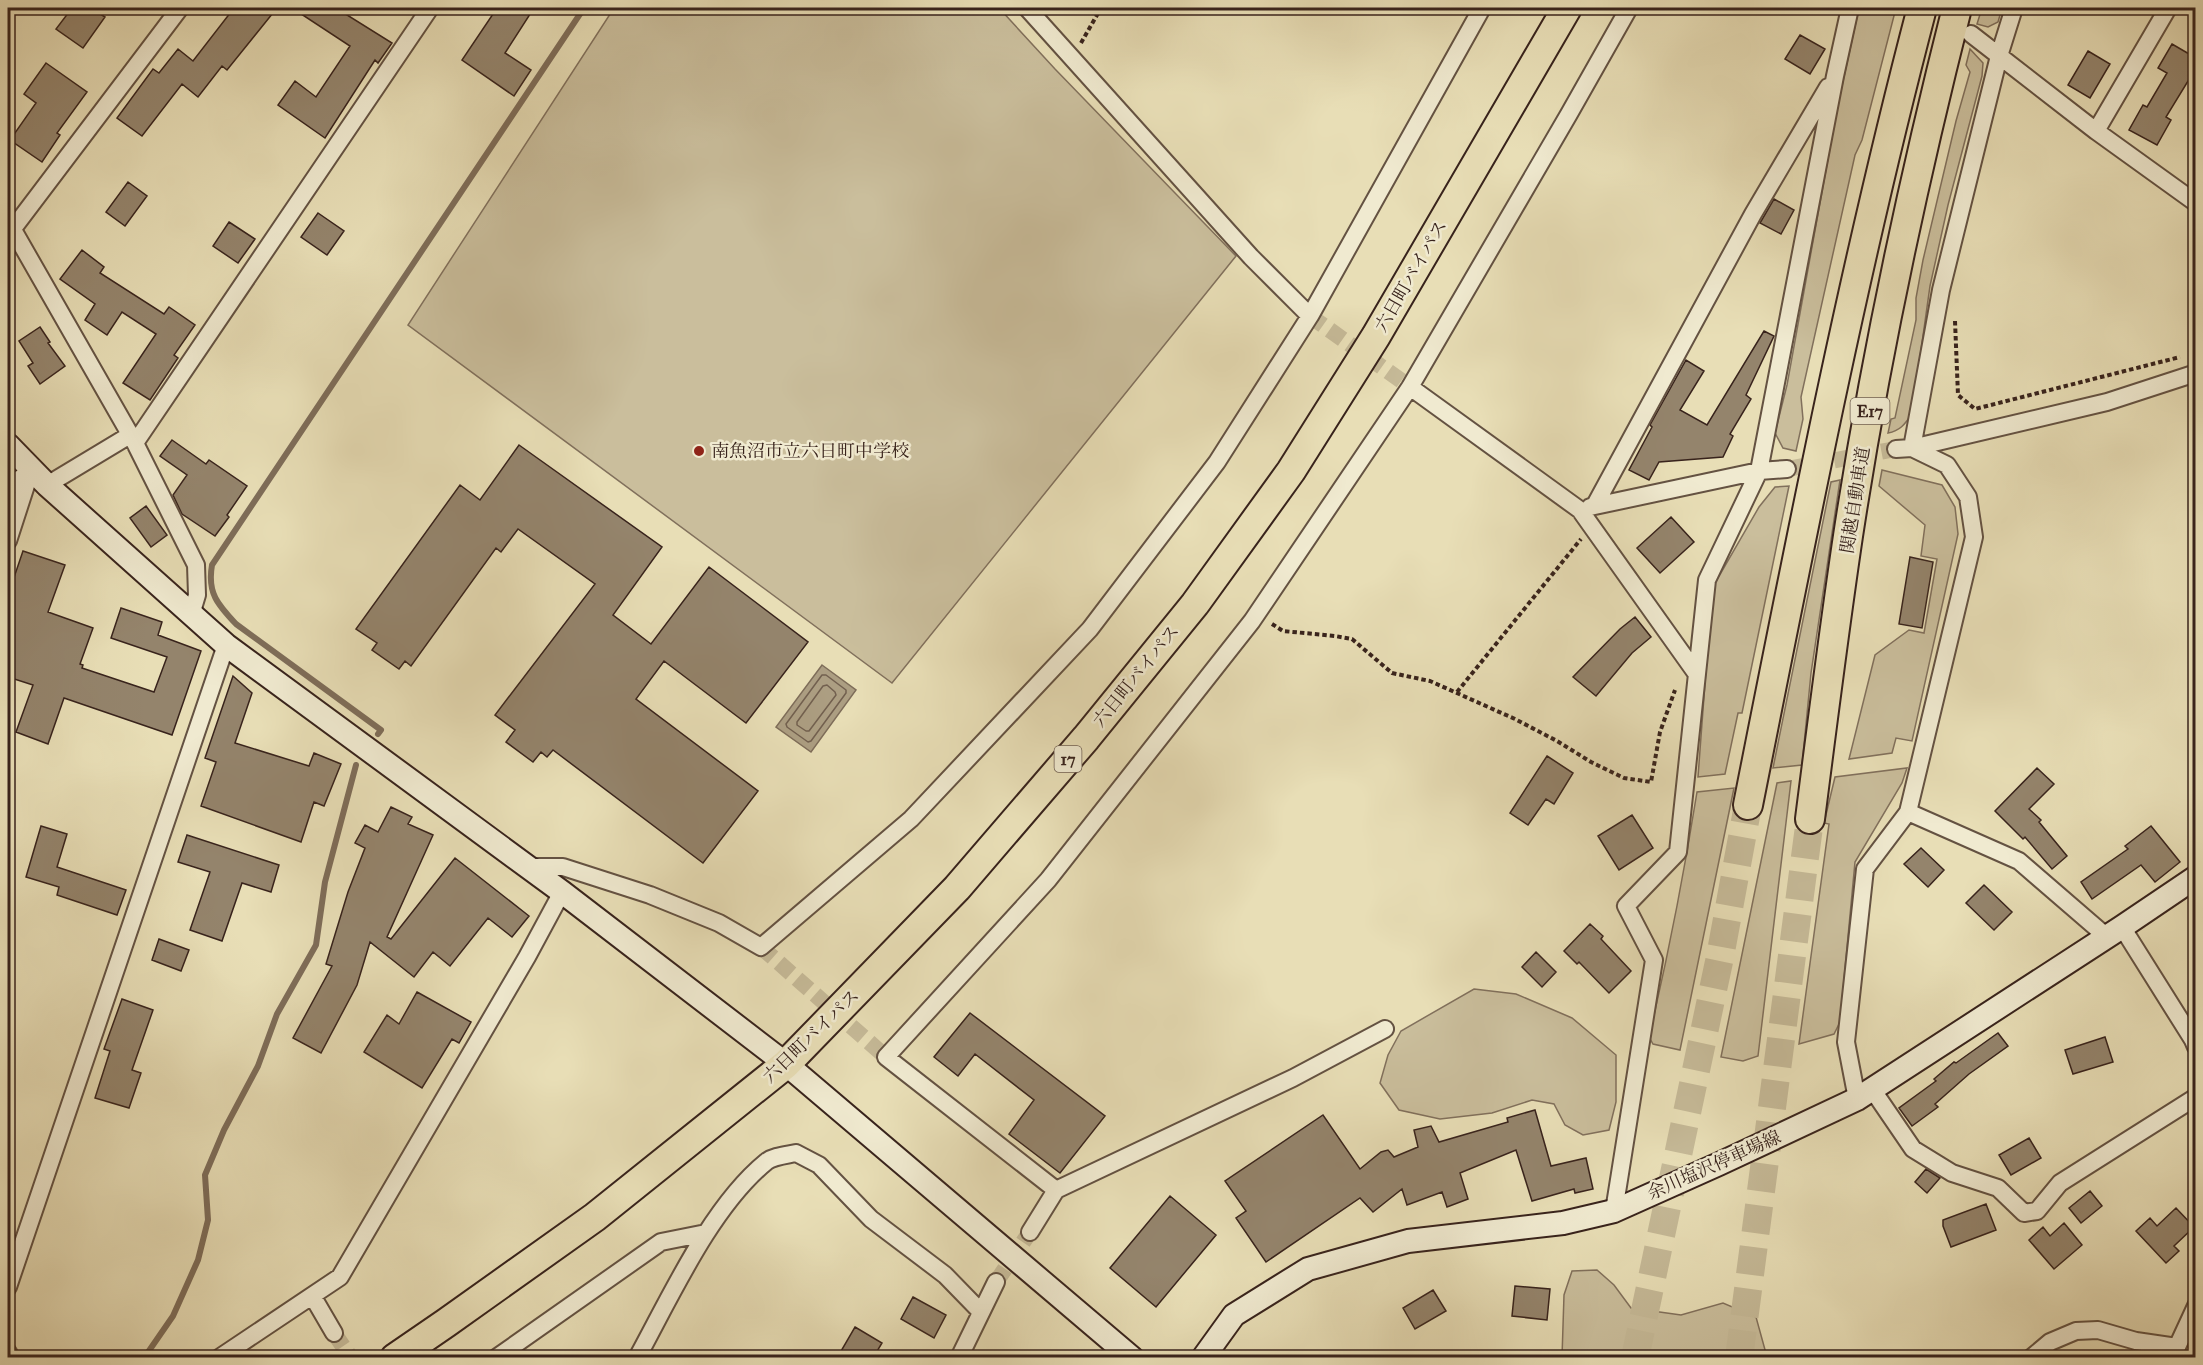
<svg xmlns="http://www.w3.org/2000/svg" width="2203" height="1365" viewBox="0 0 2203 1365" font-family="'IM FELL Great Primer','Noto Serif JP',serif">
  <style>
    .green { fill: #cabe9c; stroke: #81705c; stroke-width: 1.5 }
    .water { fill: #ac9e82; stroke: #7e6d59; stroke-width: 1.5 }
    .lines { fill: none; stroke-linecap: round; stroke-linejoin: round }
    .shore { stroke: #72604f; stroke-width: 1.5 }
    .stream { stroke: #7e6d59; stroke-width: 6 }
    .building { fill: #94846c; stroke: #38231c; stroke-width: 1.5 }
    .street-tunnel { stroke: #c5b997; stroke-width: 16; stroke-dasharray: 16 8; stroke-linecap: butt }
    .highway-tunnel { stroke: #c5b997; stroke-width: 28; stroke-dasharray: 28 14; stroke-linecap: butt }
    .street-casing { stroke: #645242; stroke-width: 20 }
    .secondary-casing { stroke: #38231c; stroke-width: 26 }
    .highway-casing { stroke: #38231c; stroke-width: 32 }
    .path { stroke: #38231c; stroke-width: 4; stroke-dasharray: 4.5 3; stroke-linecap: butt }
    .street { stroke: #f0ead0; stroke-width: 16 }
    .secondary { stroke: #f0ead0; stroke-width: 22 }
    .highway { stroke: #e8deb6; stroke-width: 28 }
    .poi-dot { fill: #8f2418; stroke: #f0ead0; stroke-width: 2 }
    .labels { text-anchor: middle; stroke-width: 5; stroke-linejoin: round; paint-order: stroke }
    .shield { fill: #f0ead0; stroke: #6f5f52; stroke-width: 1.5 }
    .shield-label { font-size: 16px; font-weight: bold; fill: #38231c }
    .street-label { font-size: 18px; fill: #38231c; stroke: #f0ead0 }
    .poi-label { font-size: 18px; fill: #38231c; stroke: #f0ead0; text-anchor: start }
  </style>
  <rect width="100%" height="100%" fill="#e8deb6"/>
  <filter id="stains"><feTurbulence type="fractalNoise" baseFrequency=".00333" numOctaves="4"/><feColorMatrix values="0 0 0 0 .2 0 0 0 0 .09 0 0 0 0 .02 0 0 0 .5 -.17"/></filter>
  <radialGradient id="worn" r=".72"><stop offset=".6" stop-color="#630" stop-opacity="0"/><stop offset="1" stop-color="#630" stop-opacity=".3"/></radialGradient>
  <path class="green" d="M614,8H999L1055,69L1236,256L892,683L408,325Z
    M1859,8H1896L1862,140L1855,155L1801,397L1803,419L1796,451L1783,448L1775,433L1787,385L1837,109Z
    M1982,8H2002L1998,22L1988,27L1977,24Z
    M1970,49L1983,63L1982,76L1948,205L1930,286L1912,414C1905,424 1900,431 1888,433L1891,419L1895,418L1916,320V298L1923,260L1956,121L1970,72L1966,65Z
    M1882,470L1942,485L1955,507L1958,534L1912,741L1896,738L1892,753L1849,759L1875,655L1909,630L1924,633L1937,559L1921,556L1925,525L1879,486Z
    M1840,480L1811,673L1802,765L1773,768L1831,482Z
    M1789,486L1742,713H1738L1725,774L1698,777L1708,643L1715,583L1759,507L1775,487Z
    M1907,768L1902,783L1855,862L1840,1022L1834,1034L1799,1044L1829,824L1824,823L1835,777Z
    M1791,781L1758,1056L1743,1061L1721,1057L1777,783Z
    M1734,788L1680,1050L1653,1044L1649,1037C1668,956 1684,874 1697,792Z
    M1474,989L1516,994L1572,1018L1616,1055V1102L1609,1130L1583,1135L1565,1125L1554,1104L1532,1100L1492,1113L1440,1119L1399,1110L1380,1083L1388,1055L1401,1031Z
    M1597,1270L1614,1285L1631,1308L1681,1315L1723,1303L1756,1317L1767,1357H1562L1564,1295L1572,1271Z"/>
  <path class="water" d="M822,665L856,690L811,752L776,727Z"/>
  <g class="lines">
    <path class="shore" d="M822,675H826L846,690V693L811,741L808,742L787,727L786,724Z
      M827,685L835,692L836,695L809,731H806L797,725V722L823,686Z"/>
    <path class="stream" d="M378,734L381,730L236,624C218,605 207,593 212,565L584,8
      M144,1358L173,1316L198,1260L208,1220L205,1175L224,1130L258,1066L277,1014L316,945L325,882L356,765"/>
  </g>
  <path class="building" d="M72,8H91L105,17L83,48L56,29Z
    M234,8H277L227,70L222,66L198,97L182,84L142,136L117,118L153,69L159,73L178,49L193,61Z
    M292,8H336L392,43L378,63L375,60L325,138L278,105L295,81L316,97L350,46Z
    M497,8H534L505,53L531,70L514,96L462,60Z
    M1800,35L1825,49L1810,74L1785,59Z
    M2172,44L2196,58V68L2166,117L2171,120L2157,145L2129,130L2143,105L2147,107L2167,73L2158,68Z
    M2088,51L2110,64L2090,98L2068,85Z
    M46,63L87,92L57,133L60,135L42,162L10,140L36,103L24,94Z
    M128,182L147,196L125,226L106,212Z
    M1774,199L1794,210L1781,234L1760,223Z
    M318,213L344,231L327,255L301,237Z
    M229,222L255,239L238,263L213,246Z
    M82,250L104,267L100,273L164,314L169,307L195,325L174,355L178,358L150,400L123,383L156,334L122,312L107,335L85,320L95,304L60,279Z
    M40,327L50,342L48,343L65,366L40,384L28,366L33,363L19,341Z
    M1764,331L1774,336L1746,395L1751,399L1730,434L1733,436L1723,457L1659,462L1649,480L1629,470L1652,427L1650,425L1686,360L1704,371L1680,410L1707,425Z
    M172,440L206,464L209,460L247,486L227,515L229,517L215,536L182,514L173,495L187,475L160,456Z
    M519,445L662,547L613,615L651,644L709,567L808,642L746,723L664,661L636,699L758,791L703,863L553,750L547,757L541,752L533,762L506,742L515,730L495,715L595,584L518,529L501,552L496,548L411,666L405,661L399,669L372,650L377,643L356,629L460,485L480,500Z
    M146,506L167,535L151,547L130,518Z
    M1671,517L1694,542L1660,573L1637,548Z
    M23,551L65,565L48,612L93,628L80,664L83,665L82,668L154,692L167,657L111,638L121,608L162,622L158,635L201,651L172,735L64,698L48,744L16,732L33,685L8,677V595Z
    M1910,557L1933,562L1922,628L1899,624Z
    M1635,617L1651,637L1632,653L1596,696L1573,677L1620,629Z
    M233,676L252,693L235,743L309,766L314,753L341,764L324,806L314,802L301,842L201,806L216,762L205,758Z
    M1547,756L1573,773L1554,804L1546,799L1528,825L1510,813Z
    M2037,768L2054,784L2029,809L2041,820L2039,822L2067,856L2052,869L2025,837L2023,839L1995,811Z
    M391,807L412,817L408,824L433,835L387,937L391,939L455,858L529,916L512,937L488,918L450,966L433,952L414,977L370,942L357,985L321,1053L293,1038L332,966L326,964L348,892L365,848L355,843L365,825L378,832Z
    M1632,815L1653,848L1619,870L1598,836Z
    M41,826L67,834L57,867L126,890L117,915L57,895L59,887L26,877Z
    M2151,826L2180,862L2155,882L2141,865L2092,899L2081,882L2128,849L2125,846Z
    M187,835L279,865L271,892L242,883L222,941L190,930L210,872L178,862Z
    M1921,848L1944,870L1928,887L1904,864Z
    M1984,885L2012,912L1994,930L1966,903Z
    M1590,924L1603,936L1601,939L1631,971L1609,993L1579,962L1577,964L1564,951Z
    M159,939L189,950L181,971L152,960Z
    M1536,952L1556,972L1542,987L1522,967Z
    M417,992L471,1022L459,1043L452,1039L422,1088L364,1052L387,1015L399,1024Z
    M122,999L153,1010L132,1070L141,1073L129,1108L95,1098L110,1051L104,1049Z
    M970,1013L1105,1116L1060,1173L1009,1134L1034,1100L975,1054L958,1076L934,1057Z
    M1998,1033L2008,1046L1969,1074L1935,1104L1938,1107L1912,1126L1899,1108L1936,1081L1934,1079L1954,1062L1956,1063Z
    M2105,1037L2113,1062L2073,1074L2065,1050Z
    M1535,1110L1551,1166L1586,1158L1593,1189L1575,1193L1574,1189L1532,1201L1516,1150L1460,1173L1468,1199L1447,1207L1442,1192L1407,1205L1402,1189L1373,1212L1360,1198L1266,1262L1236,1218L1246,1211L1225,1181L1323,1115L1360,1169L1381,1152L1388,1150L1394,1157L1418,1147L1414,1130L1431,1126L1439,1142L1508,1122L1507,1118Z
    M2029,1138L2041,1158L2011,1175L1999,1155Z
    M1926,1169L1940,1178L1927,1193L1915,1182Z
    M2090,1191L2102,1206L2081,1223L2069,1208Z
    M1170,1196L1216,1235L1156,1307L1110,1268Z
    M1986,1204L1996,1230L1951,1247L1943,1226V1220Z
    M2176,1208L2194,1227L2174,1246L2179,1251L2166,1263L2136,1231L2150,1218L2157,1226Z
    M2064,1223L2082,1245L2054,1269L2029,1240L2043,1227L2050,1236Z
    M1515,1286L1550,1289L1547,1320L1512,1316Z
    M1433,1290L1446,1311L1415,1329L1403,1308Z
    M913,1297L946,1315L934,1338L901,1319Z
    M855,1327L882,1343L873,1358H837Z"/>
  <g class="lines">
    <path class="street-tunnel" d="M1310,316L1410,387
      M1787,469L1896,449
      M761,947L886,1057
      M996,1282L1030,1232
      M334,1333L351,1358"/>
    <path class="highway-tunnel" d="M1635,1358L1720,957L1748,805
      M1739,1358L1810,819"/>
    <g class="street-casing">
      <path id="street" d="M1027,8L1251,257L1310,316
        M1971,34L2096,131L2196,203
        M2096,131L2168,8
        M8,221L135,443L196,565L197,595L191,615
        M12,230L180,8
        M1410,387L1580,510L1696,673
        M135,443L430,8
        M1912,448L1941,290L1999,56L2014,8
        M1896,449L1912,448L2107,402L2196,373
        M47,485L130,435
        M8,488L31,470
        M1595,505L1753,214L1828,87
        M1590,507L1759,471L1787,469
        M8,541L31,470
        M1908,812L2019,861L2107,937
        M527,867H563L650,895L719,923L761,947L911,819L1090,629L1217,462L1310,316L1482,8
        M2122,927L2193,1040L2196,1047
        M1872,1089L1913,1149L1952,1173L1998,1188L2024,1213L2037,1211L2060,1183L2196,1097
        M1857,1099L1846,1042L1865,869L1908,812L1974,537L1968,497L1947,465L1912,448
        M1056,1190L886,1057L1048,880L1252,621L1410,387L1569,114L1629,8
        M1614,1211L1654,960L1626,906L1678,852L1707,580L1759,471L1835,76L1850,8
        M1030,1232L1056,1190L1293,1078L1385,1029
        M8,1287L226,645
        M313,1297L334,1333
        M8,1352L10,1358
        M219,1358L340,1277L527,957L562,892
        M496,1358L661,1242L706,1233
        M637,1358C671,1296 711,1207 766,1162C773,1156 787,1155 796,1153L819,1165L871,1219L945,1275L981,1312
        M959,1358L996,1282
        M2031,1358L2050,1342L2076,1331L2098,1330L2136,1341L2177,1347
        M2167,1358L2177,1347L2196,1306"/>
    </g>
    <g class="secondary-casing">
      <path id="secondary" d="M8,445L47,485L226,645L562,892L786,1064L1132,1358
        M1203,1358L1234,1315L1308,1269L1408,1241L1563,1223L1614,1211L1719,1164L1857,1099L2122,927L2196,877"/>
    </g>
    <g class="highway-casing">
      <path id="highway" d="M1748,805C1801,538 1853,271 1922,8
        M1810,819C1822,725 1834,630 1848,536C1875,359 1913,182 1957,8
        M395,1358L446,1323L595,1217L786,1064L957,888L1086,738L1195,604L1291,471L1376,336L1567,8"/>
    </g>
    <path class="path" d="M1081,43L1101,8
      M1955,321L1958,395L1975,409L2180,357
      M1272,624L1283,631L1335,636L1352,639L1392,673L1430,681L1515,719L1557,741L1591,762L1624,778L1651,782L1660,732L1675,690
      M1457,692L1581,539"/>
    <use href="#street" class="street"/>
    <use href="#secondary" class="secondary"/>
    <use href="#highway" class="highway"/>
  </g>
  <circle class="poi-dot" cx="699" cy="451" r="6"/>
  <g class="labels">
    <g class="shield">
      <rect x="1850.5" y="398" width="39" height="26" rx="4.5"/>
      <rect x="1054.5" y="746" width="27" height="26" rx="4.5"/>
    </g>
    <g class="shield-label">
      <text x="1870" y="417">E17</text>
      <text x="1068" y="765">17</text>
    </g>
    <g class="street-label">
      <text transform="translate(1411 276) rotate(-60)" y="6">六日町バイパス</text>
      <text transform="translate(1855 500) rotate(-81)" y="6">関越自動車道</text>
      <text transform="translate(1136 676) rotate(-51)" y="6">六日町バイパス</text>
      <text transform="translate(811 1036) rotate(-44)" y="6">六日町バイパス</text>
      <text transform="translate(1714 1165) rotate(-24)" y="6">余川塩沢停車場線</text>
    </g>
    <g class="poi-label">
      <text x="711" y="457">南魚沼市立六日町中学校</text>
    </g>
  </g>
  <rect width="2203" height="1365" fill="none" stroke="#e8deb6" stroke-width="30"/>
  <rect x="9" y="9" width="2185" height="1347" fill="none" stroke="#38231c" stroke-width="3"/>
  <rect x="15" y="15" width="2173" height="1335" fill="none" stroke="#38231c" stroke-width="1.5"/>
  <rect width="100%" height="100%" filter="url(#stains)"/>
  <rect width="100%" height="100%" fill="url(#worn)"/>
</svg>
